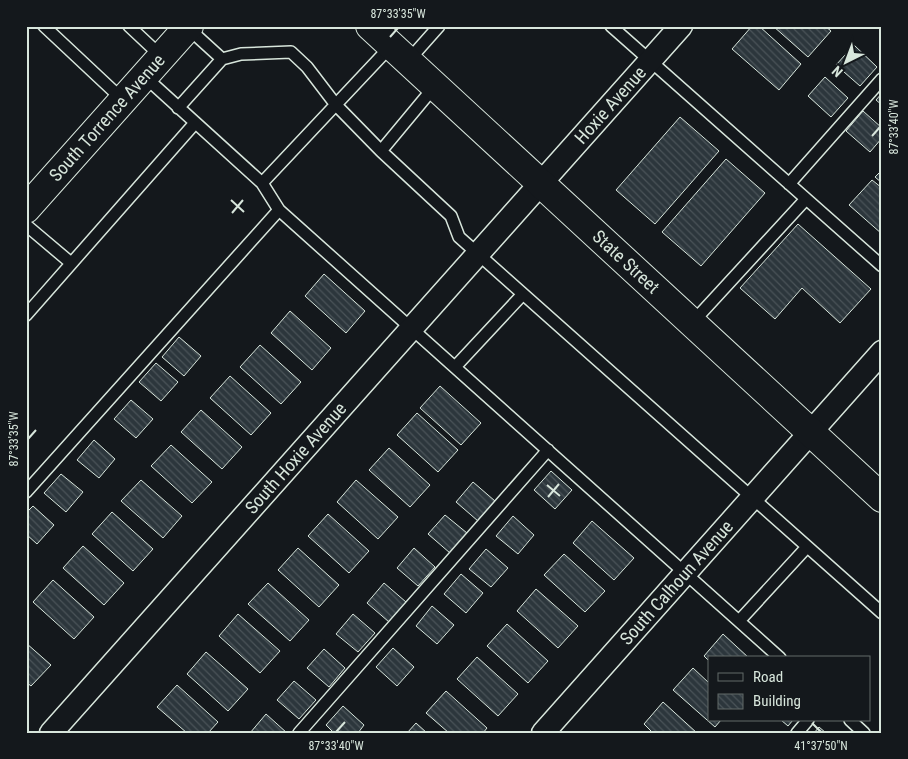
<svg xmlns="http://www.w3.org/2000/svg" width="908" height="759" viewBox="0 0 908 759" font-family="'Roboto Condensed',sans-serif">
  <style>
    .building { fill: url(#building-back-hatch); stroke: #d8e6dc }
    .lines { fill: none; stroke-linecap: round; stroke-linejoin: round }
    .service-casing { stroke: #d8e6dc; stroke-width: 14 }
    .minor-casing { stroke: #d8e6dc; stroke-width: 25 }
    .tertiary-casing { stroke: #d8e6dc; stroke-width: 30 }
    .secondary-casing { stroke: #d8e6dc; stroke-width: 30 }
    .service { stroke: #14181c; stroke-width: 11 }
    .minor { stroke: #14181c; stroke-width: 22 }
    .tertiary { stroke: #14181c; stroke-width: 28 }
    .secondary { stroke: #14181c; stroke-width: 28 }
    .ticks { fill: none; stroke: #d8e6dc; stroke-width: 2 }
    .labels { text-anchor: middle; stroke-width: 4; stroke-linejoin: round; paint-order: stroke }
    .street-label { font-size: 18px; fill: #d8e6dc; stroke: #14181c }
    .neatline { fill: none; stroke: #d8e6dc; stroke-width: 2 }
    .ticks-label { font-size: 12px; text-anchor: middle; fill: #d8e6dc }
  </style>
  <defs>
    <pattern id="building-back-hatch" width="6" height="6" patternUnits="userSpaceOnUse" patternTransform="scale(1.25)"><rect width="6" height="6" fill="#2c363c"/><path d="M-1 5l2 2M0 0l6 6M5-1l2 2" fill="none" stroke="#4a5358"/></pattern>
  </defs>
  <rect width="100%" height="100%" fill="#14181c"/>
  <path class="building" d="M752,26H759L801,64L779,90L732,49Z
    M773,26H825L831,31L808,57Z
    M854,45L877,67L860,86L836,65Z
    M825,77L848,98L831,117L808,96Z
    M882,93V105L876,100Z
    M863,111L882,128V138L870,152L846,131Z
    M680,117L719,151L655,224L616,190Z
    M726,159L765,193L701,266L662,232Z
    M882,170V183L875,177Z
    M872,180L882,188V234L849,205Z
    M798,224L871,289L840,323L802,288L775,319L740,288Z
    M324,274L365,311L346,333L305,296Z
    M290,311L331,348L312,370L271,333Z
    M179,337L201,356L184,376L162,357Z
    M260,345L301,382L281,404L240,367Z
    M156,363L178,382L161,401L139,382Z
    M230,376L271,413L251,435L210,398Z
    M440,386L481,423L461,445L420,408Z
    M131,400L153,419L136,438L114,419Z
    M201,410L242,447L222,469L181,432Z
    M417,413L458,450L438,472L397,435Z
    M94,440L115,459L99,478L77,460Z
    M171,445L212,482L192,503L151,466Z
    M389,448L430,485L410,507L369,470Z
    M551,471L572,490L555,509L534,490Z
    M61,474L83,492L66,512L44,493Z
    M141,480L182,516L163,538L121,501Z
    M356,480L398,517L378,539L337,502Z
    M473,482L495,501L478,521L456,502Z
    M33,506L54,525L37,544L26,534V513Z
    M112,512L153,549L133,571L92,534Z
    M328,514L369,551L349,573L308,536Z
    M445,515L467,533L450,553L428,534Z
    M513,516L534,535L518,554L496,536Z
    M592,521L634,558L614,580L573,543Z
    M83,546L124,583L104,605L63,568Z
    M298,548L339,585L319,607L278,570Z
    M414,548L435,567L418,586L397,568Z
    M486,549L508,568L491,587L469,569Z
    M564,554L605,591L585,612L544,575Z
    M461,574L483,593L466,613L444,594Z
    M53,580L94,617L74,639L33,602Z
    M268,583L309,620L290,641L248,604Z
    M384,583L406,602L389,622L367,603Z
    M536,589L578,626L558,648L517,611Z
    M432,606L454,625L437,644L416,626Z
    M238,614L280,651L260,673L219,636Z
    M353,614L375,633L358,652L336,634Z
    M507,624L548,661L528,683L487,646Z
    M723,634L749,658H709V661L704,656Z
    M26,643L51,665L31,686L26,682Z
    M393,648L414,667L397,686L376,667Z
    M324,649L345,668L329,687L307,668Z
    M206,652L248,689L228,711L187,674Z
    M477,657L518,694L498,716L457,679Z
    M693,668L709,683V720H721L715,727L673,690Z
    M294,681L316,700L299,719L277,700Z
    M177,685L218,722L208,733H187L157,707Z
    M446,691L487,728L483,733H449L426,713Z
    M663,702L697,733H653L644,724Z
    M343,706L364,725L358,733H334L326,725Z
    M266,714L287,733H250Z
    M781,720H793L788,726Z
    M416,723L427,733H407Z
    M819,727L826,733H814Z"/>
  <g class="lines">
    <g class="service-casing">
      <path id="service" d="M44,26L123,100
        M129,26L162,57
        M611,26L882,266
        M188,28L222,59L241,54L291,52L307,67L336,105L381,151
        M408,61L439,26
        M144,76L262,183L391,46
        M435,86L381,151L451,216L459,237L882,613
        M178,108L222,59
        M262,183L279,210L780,658
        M789,184L882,79
        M26,225L71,263
        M26,315L195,123
        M692,323L806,199
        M455,367L523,294
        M26,492L279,210
        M739,621L807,547
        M850,720L864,733
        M299,733L548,450
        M797,733L808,720"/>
    </g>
    <g class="minor-casing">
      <g id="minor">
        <path id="s1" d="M51,733L681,26"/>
        <path id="s2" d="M543,733L882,352"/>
      </g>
    </g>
    <g class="tertiary-casing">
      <g id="tertiary">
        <path id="s3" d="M370,26L882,498"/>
      </g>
    </g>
    <g class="secondary-casing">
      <g id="secondary">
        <path id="s4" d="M26,209L189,26"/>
      </g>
    </g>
    <use href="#service" class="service"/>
    <use href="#minor" class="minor"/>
    <use href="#tertiary" class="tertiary"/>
    <use href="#secondary" class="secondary"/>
  </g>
  <path class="ticks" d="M390,37L398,28M872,136L880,127M231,200L244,212M232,213L243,200M28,439L36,430M547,485L560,496M548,497L559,484M812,723L821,732M336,732L345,722"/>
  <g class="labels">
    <g class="street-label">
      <text dy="6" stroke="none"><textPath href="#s1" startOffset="841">Hoxie Avenue</textPath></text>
      <text dy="6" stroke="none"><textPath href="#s4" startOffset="122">South Torrence Avenue</textPath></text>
      <text dy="6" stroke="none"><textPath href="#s3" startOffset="348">State Street</textPath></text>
      <text dy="6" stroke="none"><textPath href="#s1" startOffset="368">South Hoxie Avenue</textPath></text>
      <text dy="6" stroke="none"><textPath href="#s2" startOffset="201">South Calhoun Avenue</textPath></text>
    </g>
  </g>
  <rect width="908" height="759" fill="none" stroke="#14181c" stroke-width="55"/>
  <rect x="708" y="656" width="162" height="65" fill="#14181c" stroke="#626a69"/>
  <rect x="718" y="673" width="25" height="8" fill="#14181c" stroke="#626a69"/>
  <text x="753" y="682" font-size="15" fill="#d8e6dc">Road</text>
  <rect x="718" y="694" width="25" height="15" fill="url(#building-back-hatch)" stroke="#626a69"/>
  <text x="753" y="706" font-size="15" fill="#d8e6dc">Building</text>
  <g transform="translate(846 62) rotate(222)" stroke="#14181c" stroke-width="4" paint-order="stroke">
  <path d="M0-4L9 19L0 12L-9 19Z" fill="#d8e6dc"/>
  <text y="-8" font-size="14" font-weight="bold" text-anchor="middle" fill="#d8e6dc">N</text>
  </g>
  <rect x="28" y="28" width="852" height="704" class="neatline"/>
  <g class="ticks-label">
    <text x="398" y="18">87°33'35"W</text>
    <text transform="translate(894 127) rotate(-90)" y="4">87°33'40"W</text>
    <text transform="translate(14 439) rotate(-90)" y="4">87°33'35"W</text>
    <text x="336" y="750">87°33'40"W</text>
    <text x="821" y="750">41°37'50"N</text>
  </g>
</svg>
